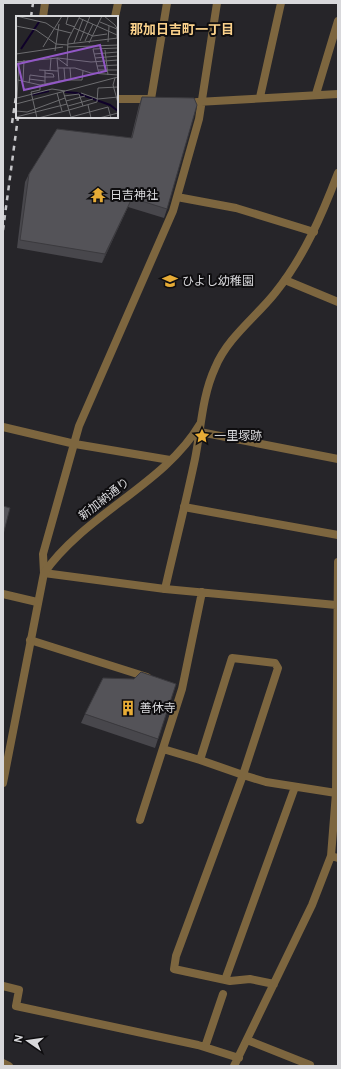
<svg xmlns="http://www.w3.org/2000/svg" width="341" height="1069" viewBox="0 0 341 1069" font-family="Overpass,'Noto Sans JP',sans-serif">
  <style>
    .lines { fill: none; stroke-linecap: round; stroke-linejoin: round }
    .minor { stroke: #7d663f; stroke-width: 8 }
    .tertiary { stroke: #7d663f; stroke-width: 8 }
    .rail { stroke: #c5c5c8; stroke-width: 2.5; stroke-dasharray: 5 5; stroke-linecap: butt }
    .wall { fill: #48474c }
    .shaded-wall { fill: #3b3a3e }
    .building { fill: #545358; stroke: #3b3a3e }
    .labels { text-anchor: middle; stroke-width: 4; stroke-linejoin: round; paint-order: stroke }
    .poi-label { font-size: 12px; fill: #d8d8db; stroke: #0f0e10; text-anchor: start }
    .street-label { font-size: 12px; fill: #d8d8db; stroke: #0f0e10 }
    .neighbourhood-label { font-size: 13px; font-weight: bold; fill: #fcd38c; stroke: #0f0e10 }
    .inset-river { fill: none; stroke: #0f0129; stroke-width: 2 }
    .inset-road { fill: none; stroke: #6d6d70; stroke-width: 1 }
    .view { fill: #9257c6; fill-opacity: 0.15; stroke: #9257c6; stroke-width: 2 }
    .inset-edge { fill: none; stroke: #d8d8db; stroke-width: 2 }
  </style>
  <rect width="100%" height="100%" fill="#262529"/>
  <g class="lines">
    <path class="minor" d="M217,3L199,119L173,211L79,426L43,554L44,573L165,589L336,605
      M43,17L45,3
      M115,17L118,3
      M316,94L338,21
      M260,97L281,3
      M117,99H152
      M151,99L167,3
      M197,102L338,94
      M177,197L236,208L314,232
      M285,280L338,302
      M3,427L75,444L170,460
      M200,432L338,459
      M184,507L338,535
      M338,562L336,793L331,856L338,858
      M3,594L37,602
      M30,640L147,677
      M163,749L200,760L232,658L275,663L278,668L243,775L200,760
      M140,820L182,689L202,592
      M225,980L295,787
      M274,984L250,979L230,981L174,969L176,956L243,775L266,782L336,793
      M3,986L19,990L16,1006L198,1045L239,1058
      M247,1040L310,1065
      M205,1047L223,994
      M3,1063L9,1066
      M234,1066L312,905L331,856"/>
    <path class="tertiary" d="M165,589C175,545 186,502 195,459C201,429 202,396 215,368C227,338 256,317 275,293C304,257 322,215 338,173
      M3,783L44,573C85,514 165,484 200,424"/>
    <path class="rail" d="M31,17L33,3
      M12,123L17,90
      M3,230L18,117"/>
  </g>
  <path class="wall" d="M142,97L167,209L164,218L128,207L102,263L17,248L25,182L29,174L131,138L139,105Z
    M85,714L158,739L155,748L81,723Z"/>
  <path class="shaded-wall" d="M132,198L128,207L102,263L105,254Z"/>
  <path class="building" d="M142,97L194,98L197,105L167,209L132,198L105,254L20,240L29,174L57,129L132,138Z
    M3,506L10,508L3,535Z
    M141,672L176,684L158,739L85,714L103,678L134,679Z"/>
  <defs>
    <g id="temple-bare" transform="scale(1.2)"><path d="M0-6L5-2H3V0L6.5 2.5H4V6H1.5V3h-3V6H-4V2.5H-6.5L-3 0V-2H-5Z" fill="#e7ac36" stroke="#0f0e10" stroke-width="2.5" paint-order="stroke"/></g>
    <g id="school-bare" transform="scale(1.2)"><path d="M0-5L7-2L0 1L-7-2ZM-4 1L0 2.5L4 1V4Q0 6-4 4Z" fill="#e7ac36" stroke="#0f0e10" stroke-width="2.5" paint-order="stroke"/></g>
    <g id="sight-bare" transform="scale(1.2)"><path d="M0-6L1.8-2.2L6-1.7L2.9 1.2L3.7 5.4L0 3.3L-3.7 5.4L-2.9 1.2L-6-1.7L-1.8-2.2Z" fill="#e7ac36" stroke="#0f0e10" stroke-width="2.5" paint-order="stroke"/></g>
    <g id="building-bare" transform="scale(1.2)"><path d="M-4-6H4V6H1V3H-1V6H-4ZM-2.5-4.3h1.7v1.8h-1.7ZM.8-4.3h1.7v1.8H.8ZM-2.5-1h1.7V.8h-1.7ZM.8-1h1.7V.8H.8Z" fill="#e7ac36" stroke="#0f0e10" stroke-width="2.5" paint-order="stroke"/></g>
  </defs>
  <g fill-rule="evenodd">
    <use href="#temple-bare" x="98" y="195"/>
    <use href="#school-bare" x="170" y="281"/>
    <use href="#sight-bare" x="202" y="436"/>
    <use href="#building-bare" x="128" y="708"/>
  </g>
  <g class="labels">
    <g class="poi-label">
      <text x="110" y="199">日吉神社</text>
      <text x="182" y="285">ひよし幼稚園</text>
      <text x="214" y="440">一里塚跡</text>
      <text x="140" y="712">善休寺</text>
    </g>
    <g class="street-label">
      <text transform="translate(104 499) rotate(-38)" y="4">新加納通り</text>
    </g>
    <g class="neighbourhood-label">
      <text x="182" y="34">那加日吉町一丁目</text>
    </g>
  </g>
  <g transform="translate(16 16)">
    <rect width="102" height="102" fill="#262529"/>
    <path class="inset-river" d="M5,33L23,6M49,76L61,77L94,89L102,95M15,79L33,75"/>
    <path class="inset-road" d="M0,0L30,7L39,13L55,17M49,0L52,1L50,8L59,11M88,0L99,9L102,14M63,2L101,19M84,6L101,13V22M0,10L20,14L40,28L52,29M58,12L77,20M77,20L91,18M64,25L74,0M69,25L77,8M92,26L93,10M58,27L67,3M73,27L86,0M52,28L102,22M27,31L46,0M52,31L102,29M89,34L92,59M39,35L43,8M0,38L47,31M78,38L102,36M41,42L43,65M41,42L52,50M79,42L102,40M0,46L42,42L75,46L102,44M51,50L52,24L64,0M81,50L102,49M42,52H59L75,57L102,59M48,52L49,64M54,52L55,64M23,54L42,55M82,54H102M34,55L35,42M29,57V61H38L37,58L29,57V54M83,58L77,33L102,32M99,62L97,69L102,87M13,63L29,65M2,64L24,69M7,66L8,44M13,67L14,59L29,61V68M47,75L55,101M41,77L46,95M65,77L82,83M48,80L63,78L67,90M1,82L36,73L49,75M1,82L3,45M82,83L102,81M50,85L69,80M0,88L102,61M72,89L75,102M52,90L77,83M53,94L81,86L82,72L102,71M0,95L11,96L49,82M0,101L51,88M55,101L92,91L95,102M21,102L15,76L24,74V69L49,64H66L67,55M22,102L53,94M83,102L102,97"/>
    <path class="view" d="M84,29L90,55L8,74L2,48Z"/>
    <rect width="102" height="102" class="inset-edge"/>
  </g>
  <rect width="341" height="1069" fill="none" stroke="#d8d8db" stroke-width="8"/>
  <g transform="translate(28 1041) rotate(283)" stroke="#0f0e10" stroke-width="3" paint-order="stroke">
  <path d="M0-3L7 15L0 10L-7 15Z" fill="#d8d8db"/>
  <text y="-6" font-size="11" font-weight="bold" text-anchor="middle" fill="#d8d8db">N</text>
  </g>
</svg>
